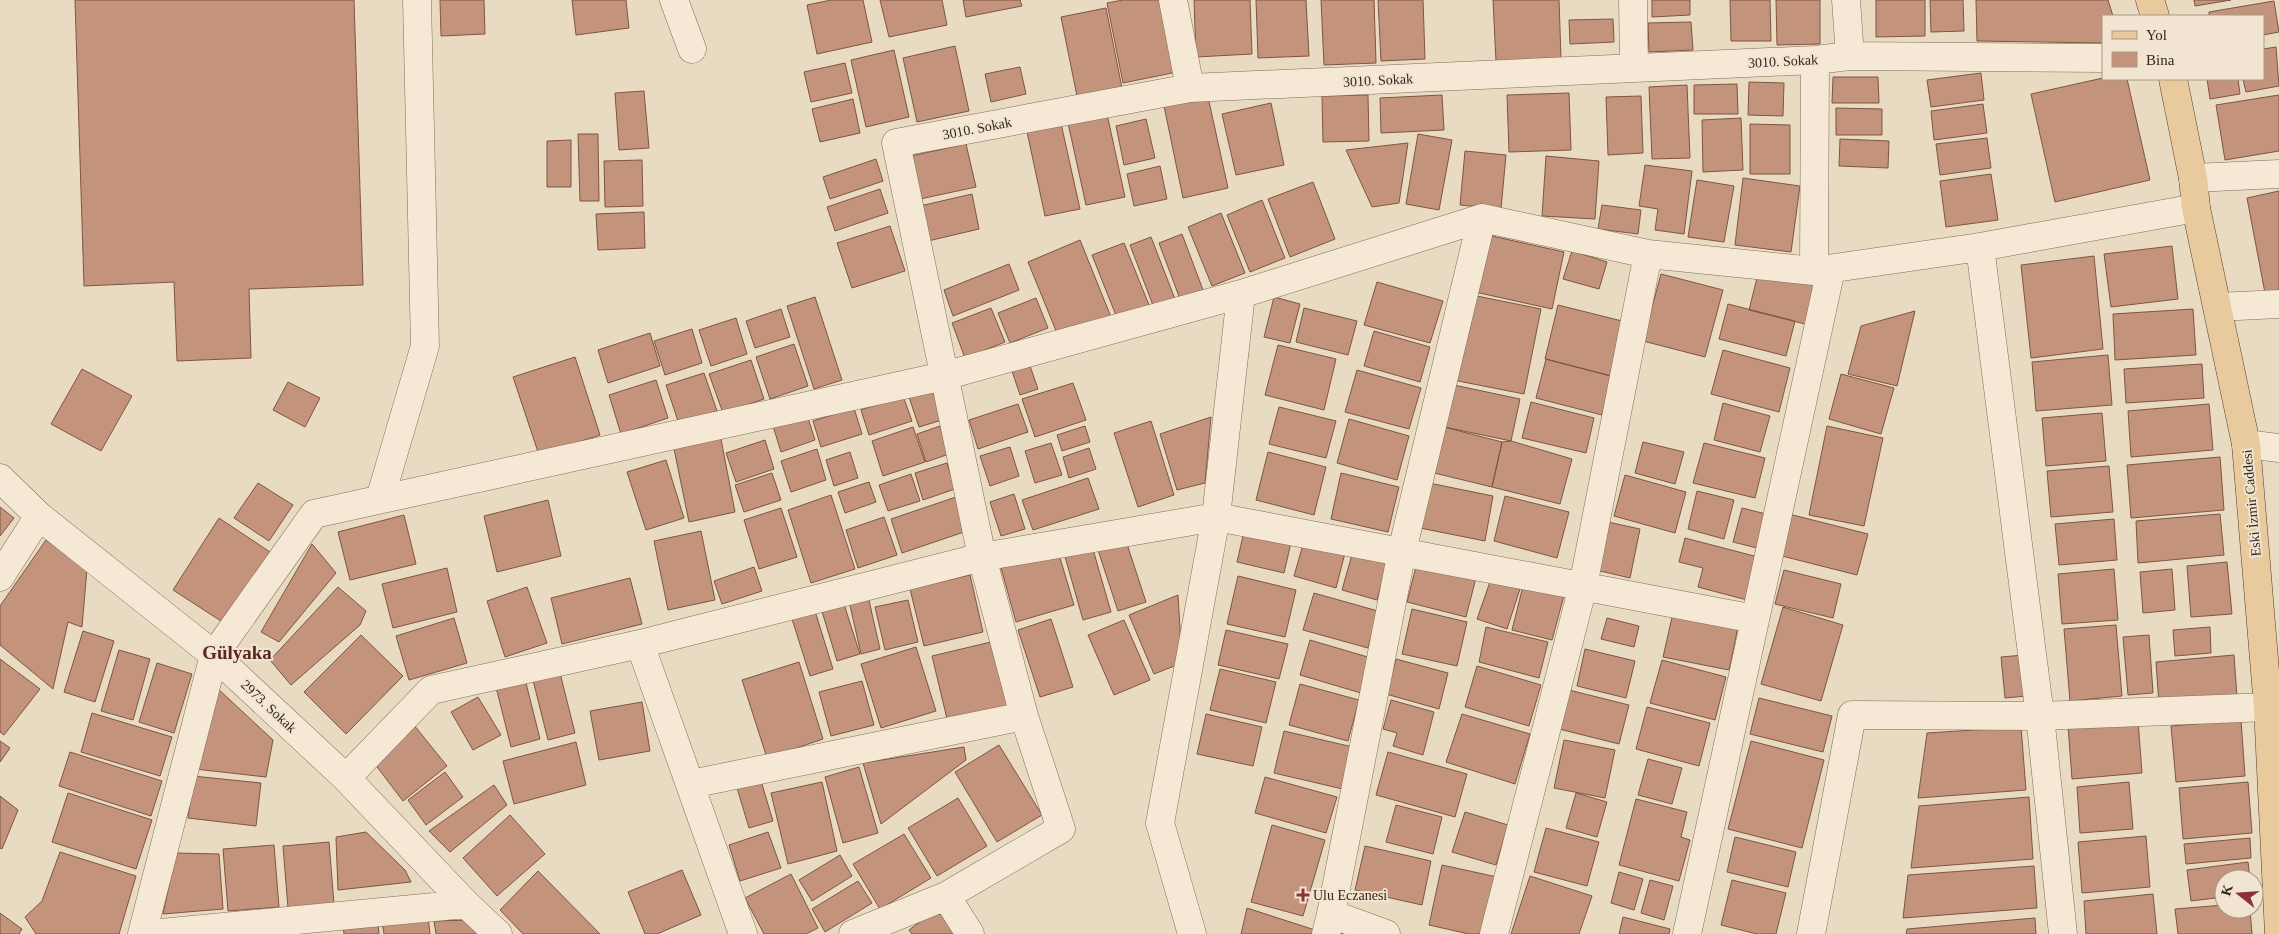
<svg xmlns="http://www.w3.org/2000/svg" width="2279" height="934" viewBox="0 0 2279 934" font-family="Georgia,serif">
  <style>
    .building { fill: #c4937c; stroke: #7e5543 }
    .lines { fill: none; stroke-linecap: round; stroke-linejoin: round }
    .minor-casing { stroke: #816c5b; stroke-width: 29 }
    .primary-casing { stroke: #4f3b2f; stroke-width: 29 }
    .minor { stroke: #f5e8d5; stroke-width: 28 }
    .primary { stroke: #e9ca9d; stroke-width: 28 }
    .poi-dot { fill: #8b313a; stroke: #f1e5d1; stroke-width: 2 }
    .labels { text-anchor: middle; stroke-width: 4; stroke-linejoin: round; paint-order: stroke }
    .street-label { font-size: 14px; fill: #33261e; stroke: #f1e5d1 }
    .poi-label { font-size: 14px; fill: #33261e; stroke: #f1e5d1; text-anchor: start }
    .district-label { font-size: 19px; font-weight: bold; fill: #5b2821; stroke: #f1e5d1 }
  </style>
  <rect width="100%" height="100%" fill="#e9dac2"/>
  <path class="building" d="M75,0H354L363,285L249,289L251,358L177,361L174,282L84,286Z
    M440,0H484L485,34L441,36Z
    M572,0H626L629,28L576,35Z
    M831,0H863L872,42L817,54L807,5Z
    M880,0H942L947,25L889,37Z
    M963,0H1020L1022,6L966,17Z
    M1123,0H1163L1177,72L1123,83L1107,3Z
    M1194,0H1250L1252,54L1196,57Z
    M1256,0H1306L1309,56L1258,58Z
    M1321,0H1374L1376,63L1324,65Z
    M1378,0H1423L1425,59L1381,61Z
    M1493,0H1559L1561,58L1496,61Z
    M1652,0H1690V15L1652,17Z
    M1730,0H1770L1771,41H1731Z
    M1776,0H1820V44L1777,45Z
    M1876,0H1925V36L1876,37Z
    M1930,0H1963L1964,31L1931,32Z
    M1976,0H2108L2113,16H2103V43L1977,41Z
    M2194,0H2231L2195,6Z
    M2274,1L2279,32L2263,35V16H2209V12Z
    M1106,8L1122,88L1077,96L1061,17Z
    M1613,19L1614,42L1570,44L1569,20Z
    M1691,22L1693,50L1649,52L1648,23Z
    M955,46L969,111L917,122L903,58Z
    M2276,47L2279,86L2246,92L2243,79H2263V49Z
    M894,50L909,117L866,127L851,60Z
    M845,63L852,93L811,102L804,72Z
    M1020,67L1026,94L991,102L985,74Z
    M1981,73L1984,100L1931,107L1927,80Z
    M1833,77H1878L1879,103H1832Z
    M2103,78L2127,79L2150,180L2055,202L2031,94Z
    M2207,79H2238L2240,94L2210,99Z
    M1749,82L1784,83L1783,116L1748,115Z
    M1737,84L1738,114H1694V85Z
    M1687,85L1690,158L1652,159L1649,87Z
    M644,91L649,148L619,150L615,93Z
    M1569,93L1571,150L1509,152L1507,95Z
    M1368,95L1369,141L1323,142L1322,96Z
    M1442,95L1444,130L1381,133L1380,98Z
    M2279,95V151L2225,160L2216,105Z
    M1641,96L1643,153L1608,155L1606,97Z
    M1208,97L1228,188L1183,198L1164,106Z
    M853,99L860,133L820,142L812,109Z
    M1271,103L1284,165L1236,175L1222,114Z
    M1983,104L1987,133L1934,140L1931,111Z
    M1836,108L1882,109V135H1836Z
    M1107,114L1125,197L1086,205L1068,123Z
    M1741,118L1743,170L1703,172L1702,120Z
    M1060,119L1080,209L1045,216L1026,127Z
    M1146,119L1155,158L1124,165L1116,126Z
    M1750,124L1790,125V174H1750Z
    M578,134H598L599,201H580Z
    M1418,134L1452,140L1439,210L1406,204Z
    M1987,138L1991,168L1940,175L1936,144Z
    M1840,139L1889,141L1888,168L1839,166Z
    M571,140V187H547V141Z
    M1408,143L1399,203L1372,207L1346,150Z
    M966,144L976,187L920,199L911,156Z
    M1465,151L1506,155L1501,209L1460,205Z
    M1546,156L1599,161L1595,219L1542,216Z
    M876,159L883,181L830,199L823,177Z
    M642,160L643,206L605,207L604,161Z
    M1645,165L1692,171L1684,234L1655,230L1658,209L1639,206Z
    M1160,166L1167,199L1134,206L1127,174Z
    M1991,174L1998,220L1946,227L1940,181Z
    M1743,178L1800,186L1791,252L1735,245Z
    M1697,180L1734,186L1724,242L1688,237Z
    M1313,182L1335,239L1290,257L1268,199Z
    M880,189L888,213L835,231L827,207Z
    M2279,191V290L2265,293L2247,198Z
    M972,194L979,229L928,241L920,206Z
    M1262,200L1285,258L1250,272L1227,215Z
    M1602,205L1641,210L1638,234L1598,229Z
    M644,212L645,248L598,250L596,214Z
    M1221,213L1245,273L1212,286L1188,227Z
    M890,226L905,271L852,288L837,243Z
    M1182,234L1203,290L1180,299L1159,243Z
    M1487,235L1564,252L1552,309L1475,292Z
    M1151,237L1175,299L1154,308L1130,245Z
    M1080,240L1111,317L1059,338L1028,262Z
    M1124,243L1149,305L1117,318L1092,255Z
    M2172,246L2178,299L2111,307L2104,254Z
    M1572,251L1607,262L1599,289L1563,279Z
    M2094,256L2103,349L2031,358L2021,265Z
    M1009,264L1019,290L953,316L944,290Z
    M1759,270L1819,285L1809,325L1749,310Z
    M1661,274L1723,290L1705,357L1643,341Z
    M1377,282L1443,301L1430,343L1364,325Z
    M1477,296L1541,309L1524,394L1448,379L1457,334L1468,336Z
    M815,297L842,380L814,389L787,306Z
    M1274,297L1300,304L1290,343L1264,337Z
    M1036,298L1048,328L1010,343L998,313Z
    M1728,304L1795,321L1786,356L1719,339Z
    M1558,305L1626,322L1611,376L1545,359Z
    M991,308L1005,342L965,358L952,323Z
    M1304,308L1357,321L1348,355L1296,342Z
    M781,309L790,337L755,348L746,321Z
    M2193,309L2196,355L2115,360L2113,314Z
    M1915,311L1897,386L1848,374L1861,326Z
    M736,318L747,354L711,366L699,330Z
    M692,329L702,363L665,375L654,341Z
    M1374,331L1430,347L1420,382L1364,366Z
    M650,333L660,366L608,383L598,350Z
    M794,344L808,386L770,399L756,357Z
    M1278,345L1336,359L1324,410L1265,395Z
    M1723,350L1790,368L1779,412L1711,394Z
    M2108,355L2112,405L2036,411L2032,362Z
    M575,357L600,435L539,455L513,377Z
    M1546,359L1611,376L1602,415L1536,398Z
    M751,360L764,399L723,413L709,374Z
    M1029,363L1038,389L1020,395L1011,368Z
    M2202,364L2204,398L2126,403L2124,369Z
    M82,369L132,396L101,451L51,424Z
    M1357,370L1421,388L1409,429L1345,412Z
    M704,373L717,411L679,424L666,385Z
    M1841,374L1894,388L1881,434L1829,419Z
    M656,380L668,418L621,434L609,395Z
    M288,382L320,398L305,427L273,410Z
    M1073,383L1086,420L1035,437L1022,399Z
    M1449,384L1520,399L1511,441L1440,426Z
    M932,389L942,420L919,427L909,397Z
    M903,396L912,421L869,435L861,410Z
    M1531,402L1594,418L1586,453L1522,438Z
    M1723,403L1770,416L1760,452L1714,440Z
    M1018,404L1028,432L978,449L969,420Z
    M2209,404L2213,450L2131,457L2128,411Z
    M1279,407L1336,421L1326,458L1269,444Z
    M854,408L862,434L821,447L813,421Z
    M2102,413L2106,461L2046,466L2042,418Z
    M807,415L815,440L781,452L773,426Z
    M1211,417L1205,483L1177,490L1160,434Z
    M1349,419L1409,436L1397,480L1337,463Z
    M1151,421L1174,495L1138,507L1114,433Z
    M940,426L949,454L926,462L917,434Z
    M1085,426L1090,442L1062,451L1057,435Z
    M1440,426L1502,442L1492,487L1426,471Z
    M1827,426L1883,438L1864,526L1809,515Z
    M913,427L925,462L883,476L872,441Z
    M720,434L735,512L689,522L673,444Z
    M765,440L774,469L736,482L726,453Z
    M1511,441L1572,459L1560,504L1492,487L1502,442Z
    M1643,442L1684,452L1675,484L1635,473Z
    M1051,443L1062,475L1035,483L1025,451Z
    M1704,443L1765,458L1755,498L1693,483Z
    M1010,447L1019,476L990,486L980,456Z
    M1089,448L1096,469L1069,478L1063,457Z
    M817,449L826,480L791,492L781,461Z
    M850,452L858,478L834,486L826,460Z
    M1268,452L1326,467L1314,515L1256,500Z
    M2220,457L2224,510L2131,518L2127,465Z
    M666,460L684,518L646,530L627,472Z
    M947,463L955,489L923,500L915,473Z
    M2109,466L2113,512L2051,517L2047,471Z
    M772,473L781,500L744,512L735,485Z
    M1341,473L1399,487L1388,532L1331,519Z
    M911,474L920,501L888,511L879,485Z
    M1625,475L1686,492L1675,533L1614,516Z
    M1088,478L1099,509L1033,530L1022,500Z
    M869,482L876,502L845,513L838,492Z
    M258,483L293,505L269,541L234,518Z
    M1429,483L1493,496L1485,541L1420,528Z
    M1697,491L1734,500L1724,539L1688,529Z
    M1014,494L1025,529L1001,536L990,502Z
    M831,495L855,569L811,583L788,510Z
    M1505,496L1569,512L1557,558L1494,541Z
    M956,497L967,531L902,553L891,519Z
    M548,500L561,556L497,572L484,516Z
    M0,507L14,518L0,536Z
    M781,508L797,557L759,569L744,520Z
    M1742,508L1766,514L1757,548L1733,542Z
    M1789,514L1868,534L1857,575L1778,555Z
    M2220,514L2224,555L2138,563L2136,521Z
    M404,515L416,564L350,580L338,532Z
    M884,517L897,555L858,568L846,530Z
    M219,518L270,552L224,623L173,590Z
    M2114,519L2117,560L2059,565L2055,524Z
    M1608,522L1640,529L1630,578L1596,570Z
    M1246,523L1293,534L1284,573L1237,562Z
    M701,531L715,600L668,610L654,541Z
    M1685,538L1758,557L1747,600L1698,587L1703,568L1679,562Z
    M46,540L87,569L82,627L68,622L53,689L0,645V606Z
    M1126,541L1146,602L1118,611L1098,550Z
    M1304,541L1345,553L1336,588L1294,576Z
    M312,544L336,573L279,642L261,632Z
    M1092,546L1111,612L1083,620L1064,553Z
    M1058,551L1074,605L1016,622L1001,568Z
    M1353,551L1388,561L1377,600L1342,590Z
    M1418,559L1477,574L1466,617L1407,602Z
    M2227,562L2232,614L2191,617L2187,566Z
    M754,567L762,591L722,604L714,581Z
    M447,568L457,612L393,628L382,584Z
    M2114,569L2118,620L2062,624L2058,574Z
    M2172,569L2175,610L2143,613L2140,572Z
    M1784,570L1841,584L1833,618L1775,604Z
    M970,575L983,632L924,646L910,589Z
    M1238,576L1296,590L1285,637L1227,624Z
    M630,578L642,624L562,644L551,598Z
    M1491,579L1520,589L1507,629L1477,619Z
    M1524,582L1565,592L1552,640L1512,630Z
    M338,587L366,611L360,625L291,685L270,660Z
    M527,587L547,643L505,657L487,601Z
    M1314,593L1378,611L1368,648L1303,630Z
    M1178,595L1182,663L1154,674L1129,615Z
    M868,596L880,649L861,654L849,601Z
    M908,600L918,642L885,650L875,607Z
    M843,601L860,654L837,661L821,608Z
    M1783,607L1843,625L1821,701L1761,684Z
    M1412,609L1467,622L1457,666L1402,654Z
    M815,611L833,669L810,676L792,619Z
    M1673,613L1738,627L1729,670L1663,657Z
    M454,618L467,663L409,680L396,636Z
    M1607,618L1639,626L1634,647L1601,639Z
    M1051,619L1073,687L1040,697L1018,630Z
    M1124,620L1150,680L1114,695L1088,635Z
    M2116,625L2122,696L2070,701L2064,629Z
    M1486,627L1548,642L1539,678L1479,662Z
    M2210,627L2211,653L2175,656L2173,630Z
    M1226,630L1288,644L1279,679L1218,665Z
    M83,631L114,641L95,702L64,692Z
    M361,635L403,676L346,734L304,692Z
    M2149,635L2153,693L2128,695L2123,637Z
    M1310,640L1371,658L1361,693L1300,675Z
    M995,641L1011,708L948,723L932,656Z
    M916,647L936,711L881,728L861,664Z
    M1585,649L1635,661L1626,698L1577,686Z
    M119,650L150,659L133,720L101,711Z
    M2024,655L2027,696L2005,698L2001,657Z
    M2234,655L2237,697L2159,704L2156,662Z
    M0,659L40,689L4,735L0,732Z
    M1396,659L1448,673L1439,709L1386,694Z
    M1662,660L1726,677L1715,720L1650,703Z
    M799,662L823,739L767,758L742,680Z
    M157,663L192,674L174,733L139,722Z
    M1477,666L1541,685L1529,726L1465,707Z
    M559,669L575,733L548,740L532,676Z
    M1220,669L1276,682L1266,723L1210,710Z
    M525,679L540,739L511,747L496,687Z
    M862,681L874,725L831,736L819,692Z
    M1300,684L1359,700L1348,741L1289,725Z
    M216,687L273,740L266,777L195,769Z
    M1565,689L1629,705L1619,744L1555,728Z
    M478,697L501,735L473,750L451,712Z
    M1759,698L1832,716L1823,752L1750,734Z
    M1391,700L1434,712L1423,755L1393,746L1397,733L1383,729Z
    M642,702L650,751L599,760L590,711Z
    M1647,707L1710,723L1699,766L1636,749Z
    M92,713L172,737L160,776L81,752Z
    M1206,714L1262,727L1253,766L1197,754Z
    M1462,714L1530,734L1515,784L1446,762Z
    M2138,720L2142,773L2072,779L2068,726Z
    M2241,720L2245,776L2176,782L2171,726Z
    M414,725L447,766L403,801L371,759Z
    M2021,727L2026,790L1918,798L1927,733Z
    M1284,731L1357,748L1347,790L1274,773Z
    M1564,740L1615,750L1605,798L1554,788Z
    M0,741L10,748L0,762Z
    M1751,741L1824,760L1802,848L1728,829Z
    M576,742L586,785L514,804L503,761Z
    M999,745L1042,815L997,842L955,772Z
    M964,747L966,760L881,824L863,763Z
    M70,752L162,781L151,816L59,786Z
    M1388,752L1467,774L1455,817L1376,795Z
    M1648,759L1682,768L1672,804L1638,795Z
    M859,767L878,833L843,843L825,777Z
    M445,772L463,797L426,825L408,800Z
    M193,776L261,783L256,826L188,818Z
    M1265,777L1337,797L1326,833L1255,813Z
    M761,781L773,821L749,828L737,788Z
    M822,782L837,851L788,864L771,793Z
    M2129,782L2133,829L2080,833L2077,787Z
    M2248,782L2252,833L2183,839L2179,788Z
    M494,785L507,805L450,852L429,831Z
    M68,793L152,820L136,869L52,842Z
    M1576,793L1607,802L1597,837L1566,828Z
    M0,796L18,810L2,849L0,848Z
    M2029,797L2033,859L1911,868L1919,806Z
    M958,798L987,846L937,876L908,828Z
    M1636,799L1687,812L1681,837L1690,840L1679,881L1619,865Z
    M1396,805L1442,817L1433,854L1386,842Z
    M1465,812L1508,825L1496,865L1452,852Z
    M510,815L545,854L497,896L463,858Z
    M1272,825L1325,840L1303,916L1251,902Z
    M1546,828L1599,842L1587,886L1534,872Z
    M366,832L405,870L411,882L338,890L336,837Z
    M768,832L781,868L740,881L729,845Z
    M904,834L931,878L880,909L853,864Z
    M2146,836L2150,887L2082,893L2078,842Z
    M1735,837L1796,852L1788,887L1727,872Z
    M2250,838L2251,858L2186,864L2184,844Z
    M329,842L334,904L288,908L283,846Z
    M274,845L279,907L228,911L223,849Z
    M1365,846L1431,861L1422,905L1355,890Z
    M60,852L136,876L119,934H36L25,917L42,901Z
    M176,853L219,854L223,909L163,914Z
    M840,855L852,876L812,901L799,880Z
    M2248,862L2250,879H2224V897L2191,901L2187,870Z
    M1442,865L1497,877L1484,934H1469L1429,925Z
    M2034,866L2037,908L1903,918L1908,875Z
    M682,870L701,915L657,934H645L628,892Z
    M538,871L600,934H523L500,910Z
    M1619,872L1643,879L1634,910L1611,903Z
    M791,874L818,928L806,934H764L745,898Z
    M1530,876L1592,896L1579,934H1511Z
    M1650,880L1673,886L1664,920L1641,913Z
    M1732,880L1786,893L1776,934H1757L1721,925Z
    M858,881L872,903L825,932L812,909Z
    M2153,894L2157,934H2086L2084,901Z
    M2224,905V909H2250L2252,934H2178L2175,909Z
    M1247,908L1315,930L1313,934H1241Z
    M937,909L955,934H912L909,930Z
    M0,913L22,929L19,934H0Z
    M428,916L430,934H384L382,922Z
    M1623,917L1670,929L1669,934H1619Z
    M2035,918L2036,934H1906L1907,929Z
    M474,920L485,934H436L434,921Z
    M378,922L379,934H344L343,925Z"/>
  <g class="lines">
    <g class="minor-casing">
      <path id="minor" d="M674,0L692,49
        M1173,0L1190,88
        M1633,0L1634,68
        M1846,0L1850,56
        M2193,178L2279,174
        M1980,247L2040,716L2063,934
        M1814,271L1815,60
        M2218,307L2279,304
        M2246,444L2279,448
        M0,478L39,516L214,655L346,778L466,904L498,934
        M380,499L425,346L417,0
        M0,577L39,516
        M640,644L743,934
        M346,778L431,690L640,644L982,557L1216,517L1755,619
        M691,784L1024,716
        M946,896L1061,829L1024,716L982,557L896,143L1190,88L1815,60L1850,56L2103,58
        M1331,914L1386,934
        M142,934L214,655L314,514L944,376L1241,294L1482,218L1648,254L1814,271L1980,247L2196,208
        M150,934L466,904
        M853,934L946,896L970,934
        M1192,934L1160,823L1216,517L1241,294
        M1326,934L1331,914L1402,551L1482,218
        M1494,934L1583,586L1648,254
        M1687,934L1831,269
        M1811,934L1852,715L2040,716L2268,707"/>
    </g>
    <g class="primary-casing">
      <path id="primary" d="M2150,0L2155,16
        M2173,79L2193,178L2196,208L2246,444L2268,707L2279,934"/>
    </g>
    <use href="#minor" class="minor"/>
    <use href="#primary" class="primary"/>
  </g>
  <path class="poi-dot" d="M1300.5 887.5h5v5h5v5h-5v5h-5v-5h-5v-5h5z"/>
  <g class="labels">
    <g class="street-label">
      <text transform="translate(1783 61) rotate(-3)" y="5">3010. Sokak</text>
      <text transform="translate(1378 80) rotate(-3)" y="5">3010. Sokak</text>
      <text transform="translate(977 128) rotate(-11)" y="5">3010. Sokak</text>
      <text transform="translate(2251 503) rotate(-95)" y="5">Eski İzmir Caddesi</text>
      <text transform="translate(269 706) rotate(43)" y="5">2973. Sokak</text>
    </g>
    <g class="poi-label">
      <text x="1313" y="900">Ulu Eczanesi</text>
    </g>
    <g class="district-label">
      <text x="237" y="659">Gülyaka</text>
    </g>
  </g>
  <rect x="2102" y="15" width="162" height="65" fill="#f1e5d1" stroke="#a59989"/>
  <rect x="2112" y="31" width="25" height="8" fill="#e9ca9d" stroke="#a59989"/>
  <text x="2146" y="40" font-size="15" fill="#33261e">Yol</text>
  <rect x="2112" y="52" width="25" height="15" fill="#c4937c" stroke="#a59989"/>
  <text x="2146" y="65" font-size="15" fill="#33261e">Bina</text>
  <g transform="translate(2239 894) rotate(287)"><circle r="24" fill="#f1e5d1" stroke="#a59989"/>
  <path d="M0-4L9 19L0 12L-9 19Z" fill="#8b313a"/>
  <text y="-8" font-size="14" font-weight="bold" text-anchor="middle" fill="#33261e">K</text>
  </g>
</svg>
